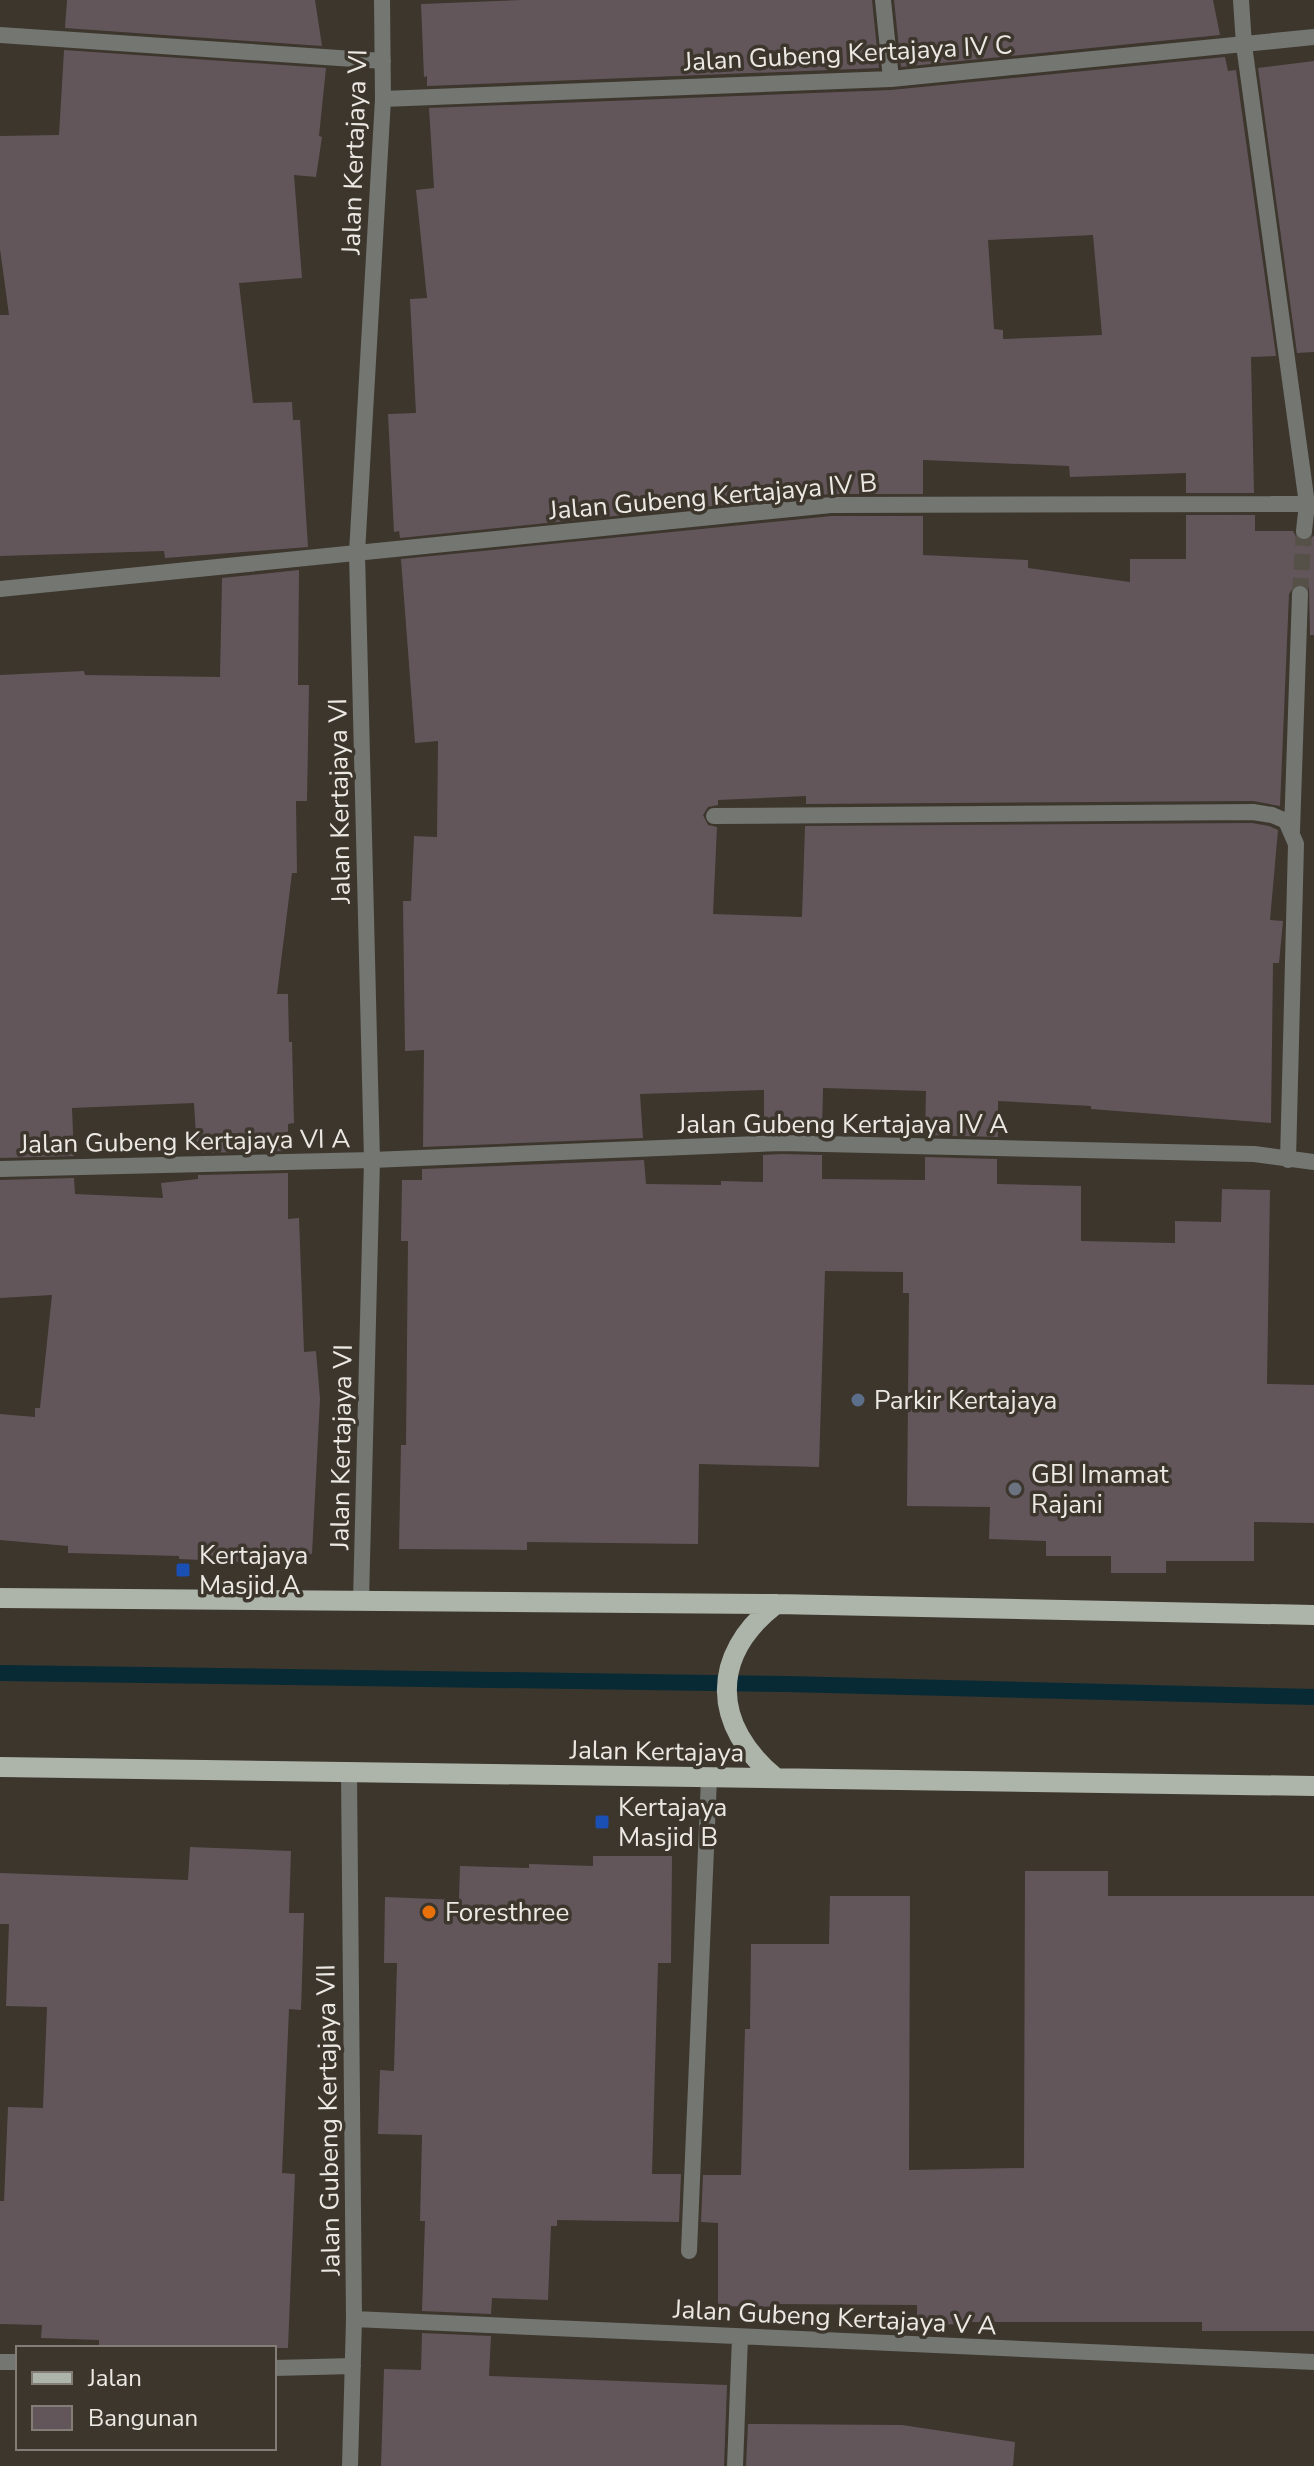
<svg xmlns="http://www.w3.org/2000/svg" width="1314" height="2466" viewBox="0 0 1314 2466" font-family="'Nunito Sans',sans-serif">
  <style>
    .lines { fill: none; stroke-linecap: round; stroke-linejoin: round }
    .stream { stroke: #072a35; stroke-width: 16 }
    .building { fill: #62565b; fill-rule: evenodd }
    .street-tunnel { stroke: #565148; stroke-width: 16; stroke-dasharray: 16 8; stroke-linecap: butt }
    .lane { stroke: #737671; stroke-width: 16 }
    .street { stroke: #737671; stroke-width: 16 }
    .primary { stroke: #adb4aa; stroke-width: 20 }
    .service-dot { fill: #5c6f8a; stroke: #3c362d; stroke-width: 3 }
    .worship-dot { fill: #6b7280; stroke: #3c362d; stroke-width: 3 }
    .transit-dot { fill: #1a4fb4; stroke: #3c362d; stroke-width: 3 }
    .food-dot { fill: #e8710a; stroke: #3c362d; stroke-width: 3 }
    .labels { text-anchor: middle; stroke-width: 7; stroke-linejoin: round; paint-order: stroke }
    .street-label { font-size: 26px; fill: #ece8e3; stroke: #3c362d }
    .poi-label { font-size: 26px; fill: #ece8e3; stroke: #3c362d; text-anchor: start }
  </style>
  <rect width="100%" height="100%" fill="#3c362d"/>
  <g class="lines">
    <path class="stream" d="M0,1673L787,1684L1314,1697"/>
  </g>
  <path class="building" d="M67,0H315L322,46L65,28Z
    M522,0H872L879,68L427,86V76L424,77L421,4Z
    M894,0H1213L1220,35L901,67Z
    M64,50L326,68L319,136L322,137L316,177L294,175L302,278L239,283L253,403L292,402L293,420H300L308,547L165,558L164,551L0,556V315H9L0,249V136L59,135Z
    M1225,57L1228,71L1236,70L1276,356L1251,357L1254,493H1186V473L1070,477L1069,466L923,460V494H830L400,538L399,531L394,532L388,414L416,413L410,299L427,298L416,190L434,188L429,108L891,90ZM1093,235L1102,335L1003,339V330L994,329L988,240Z
    M1314,61V352L1297,353L1258,68Z
    M1186,515H1255V531H1293L1297,539L1304,542L1309,541L1314,535V635H1310L1309,588L1305,584H1296L1289,594L1280,806L1253,801L806,804V796L718,800V805L708,807L703,815L708,825L717,827L713,914L802,917L805,826L1252,823L1269,826L1278,830L1270,920L1283,921L1279,963H1273L1271,1123L1091,1109V1106L998,1101V1137L925,1135L926,1091L823,1088L822,1133H764V1090L640,1094L643,1138L423,1147L424,1050L405,1051L403,901H411L414,836L437,837L438,741L415,743L401,559L832,516H923V555L1028,560V568L1130,582V559H1186Z
    M299,570L298,685H309L307,801H296L297,873H292L277,994H288L289,1042H292L294,1123L288,1124V1151L197,1153L194,1103L72,1108L74,1156L0,1158V675L84,671L85,675L220,677L222,578Z
    M781,1154L822,1155V1179L925,1180V1157L997,1159V1184L1081,1186V1241L1175,1243V1221L1221,1222L1222,1189L1270,1190L1267,1384L1314,1385V1523L1254,1522V1561H1166V1573H1111V1556H1046V1541L989,1539L990,1507L907,1506L909,1293H903V1272L825,1271L819,1467L699,1464L698,1544L527,1542V1550L399,1549L401,1445H406L408,1241H401L402,1180H422V1169L644,1160L646,1184L721,1185V1181L763,1182V1155Z
    M288,1173V1219L299,1218L304,1352L316,1351L320,1399L312,1554L245,1550V1562L179,1559V1556L68,1553V1546L0,1540V1414L35,1417V1408H40L52,1295L0,1298V1180L74,1178L75,1194L163,1198L161,1183L198,1179V1175Z
    M190,1847L291,1851L289,1913H304L301,2010L289,2009L282,2173L295,2174L288,2348H99V2340L41,2338L42,2325L0,2324V2201H4L8,2107L43,2108L47,2007L6,2006L9,1924H0V1873L188,1880Z
    M593,1856H672L671,1963H658L652,2174H681L679,2222L557,2220V2226H551L548,2300L492,2298L491,2314L422,2311L425,2221H420L422,2135L378,2134L380,2070L394,2071L397,1963H384L385,1897L459,1900L460,1866L529,1868V1864L593,1866Z
    M1025,1871H1108V1896H1314V2331H1202V2322H967V2324L917,2325V2305L770,2304V2307L718,2306V2223L701,2222L703,2175H741L745,2029H750L751,1944H829L830,1896H910L909,2170L1024,2168Z
    M422,2333L491,2336L489,2376L727,2385L724,2466H381L384,2369L421,2370Z
    M748,2424L902,2425L1015,2442L1013,2466H746Z"/>
  <g class="lines">
    <path class="street-tunnel" d="M1300,594L1304,531"/>
    <path class="lane" d="M689,2251L709,1778"/>
    <path class="street" d="M883,0L891,79
      M1241,0L1244,45L1307,504L1304,531
      M0,35L383,61
      M383,99L891,79L1314,37
      M0,589L831,505L1314,504
      M714,816L1253,812L1272,815L1286,821L1296,844L1288,1160
      M1292,831L1300,594
      M0,1169L372,1160L781,1143L1254,1154L1314,1162
      M361,1601L372,1160L357,553L383,99L382,0
      M349,1773L354,2319L350,2466
      M354,2319L1314,2362
      M0,2362H18
      M274,2368L353,2366
      M735,2466L740,2337"/>
    <path class="primary" d="M0,1598L776,1604L1314,1615
      M776,1604C709,1656 712,1726 776,1778
      M0,1767L1314,1786"/>
  </g>
  <circle class="service-dot" cx="858" cy="1400" r="8"/>
  <circle class="worship-dot" cx="1015" cy="1489" r="8"/>
  <g class="transit-dot">
    <rect x="175" y="1562" width="16" height="16" rx="4"/>
    <rect x="594" y="1814" width="16" height="16" rx="4"/>
  </g>
  <circle class="food-dot" cx="429" cy="1912" r="8"/>
  <g class="labels">
    <g class="street-label">
      <text transform="translate(848 53) rotate(-3)" y="9">Jalan Gubeng Kertajaya IV C</text>
      <text transform="translate(354 152) rotate(-88)" y="9">Jalan Kertajaya VI</text>
      <text transform="translate(713 496) rotate(-5)" y="9">Jalan Gubeng Kertajaya IV B</text>
      <text transform="translate(339 801) rotate(-91)" y="9">Jalan Kertajaya VI</text>
      <text x="843" y="1133">Jalan Gubeng Kertajaya IV A</text>
      <text transform="translate(185 1141) rotate(-1)" y="9">Jalan Gubeng Kertajaya VI A</text>
      <text transform="translate(341 1447) rotate(-89)" y="9">Jalan Kertajaya VI</text>
      <text transform="translate(657 1751) rotate(1)" y="9">Jalan Kertajaya</text>
      <text transform="translate(328 2120) rotate(-91)" y="9">Jalan Gubeng Kertajaya VII</text>
      <text transform="translate(835 2317) rotate(3)" y="9">Jalan Gubeng Kertajaya V A</text>
    </g>
    <g class="poi-label">
      <text x="874" y="1409">Parkir Kertajaya</text>
      <text x="1031" y="1483">GBI Imamat<tspan x="1031" dy="30">Rajani</tspan></text>
      <text x="199" y="1564">Kertajaya<tspan x="199" dy="30">Masjid A</tspan></text>
      <text x="618" y="1816">Kertajaya<tspan x="618" dy="30">Masjid B</tspan></text>
      <text x="445" y="1921">Foresthree</text>
    </g>
  </g>
  <rect x="16" y="2346" width="260" height="104" fill="#3c362d" stroke="#827d76" stroke-width="2"/>
  <rect x="32" y="2372" width="40" height="12" fill="#adb4aa" stroke="#827d76" stroke-width="2"/>
  <text x="88" y="2386" font-size="24" fill="#ece8e3">Jalan</text>
  <rect x="32" y="2406" width="40" height="24" fill="#62565b" stroke="#827d76" stroke-width="2"/>
  <text x="88" y="2426" font-size="24" fill="#ece8e3">Bangunan</text>
</svg>
